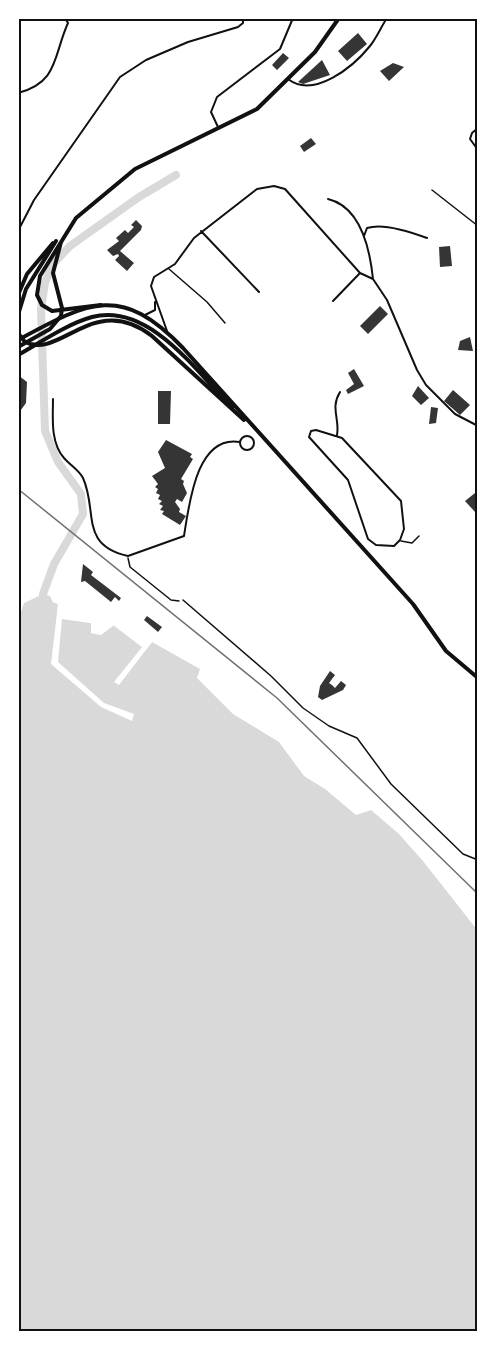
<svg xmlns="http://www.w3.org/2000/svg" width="496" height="1349" viewBox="0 0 496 1349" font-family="'DejaVu Sans',sans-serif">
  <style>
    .water { fill: #d9d9d9 }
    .pier { fill: #fff }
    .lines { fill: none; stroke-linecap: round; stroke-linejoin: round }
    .river { stroke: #d9d9d9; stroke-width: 8 }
    .building { fill: #353535 }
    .path { stroke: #111; stroke-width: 1.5 }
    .service { stroke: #111; stroke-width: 1.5 }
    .minor { stroke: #111; stroke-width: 2 }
    .secondary { stroke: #111; stroke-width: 4 }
    .primary { stroke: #111; stroke-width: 4 }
    .rail { stroke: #707070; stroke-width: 1.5 }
    .neatline { fill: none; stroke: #111; stroke-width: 2 }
  </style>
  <rect width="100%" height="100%" fill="#fff"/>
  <path class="water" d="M43,594L50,596L53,602L58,604L57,618L91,623V633L101,635L113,625L146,650L152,642L200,669L197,678L233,714L279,742L304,776L325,789L356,815L371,810L399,834L423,861L478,931V1331H18V612H21L24,603Z"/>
  <path class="pier" d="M51,593L61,603L60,615L92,621L94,631L100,632L114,622L146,646L150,640L152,642L119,685L114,682L142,647L114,625L101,635L91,633V623L62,619L58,662L104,703L134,714L132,721L101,707L51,664L58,604L53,602Z"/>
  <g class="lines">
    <path class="river" d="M43,594L54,564L83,514L81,494L58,462L45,431L41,309L45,283L52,265L70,246L139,197L176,175"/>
  </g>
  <path class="building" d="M358,33L367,44L347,61L338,51Z
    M283,53L289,58L277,70L272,65Z
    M322,60L330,75L303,84L298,82Z
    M393,63L404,67L389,81L380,71Z
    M311,138L316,144L304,152L300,146Z
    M136,220L142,226L141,230L120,251L134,263L127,271L115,260L119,256L118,254L113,256L107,250L119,241L116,238L125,230L128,233L134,227L131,225Z
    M450,246L452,266L440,267L439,247Z
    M380,306L388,314L368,334L360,326Z
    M470,337L473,351L458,350L460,341Z
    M354,369L364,386L348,394L346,390L354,384L348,373Z
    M18,375L27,382L26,403L18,414Z
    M418,386L429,398L421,405L412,396Z
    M453,390L470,405L460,415L444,401Z
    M158,391H171L170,424H158Z
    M431,407L438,408L436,423L429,424Z
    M166,440L192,454L190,457L193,459L181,479L184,481L183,484L187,493L182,502L177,499L175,502L180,509L179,512L186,516L180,525L162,514L164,511L160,510L163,506L159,504L162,501L158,499L160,495L156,493L158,489L155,487L158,484L152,476L165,468L158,452Z
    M475,493L478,496L476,513L465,501Z
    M83,564L93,572L91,575L121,598L119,601L115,597L111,602L85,581L81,582Z
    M147,616L162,627L158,632L144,620Z
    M330,671L335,675L329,683L332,685L335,688L341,681L346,685L343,690L322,700L318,697L320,686Z"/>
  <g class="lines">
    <path class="path" d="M128,558L130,567L171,600L179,601"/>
    <path class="service" d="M432,190L478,226
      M169,269L207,302L225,323
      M401,541L412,543L419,536
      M183,600L271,676L303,708L329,726L357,738L391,784L463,854L478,860"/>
    <path class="minor" d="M288,79C314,99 353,67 370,46C377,37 381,27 387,18
      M18,93C59,82 53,56 68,23L65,18
      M218,127L211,112L217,97L280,49L293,18
      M478,128L472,133L470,139L478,150
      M328,199C361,207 370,250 373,279
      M18,231L34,200L120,77L146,60L188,42L238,27L243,23V18
      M201,231L259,292
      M364,236L367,228C382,223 411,232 427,238
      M333,301L360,273
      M145,315L155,310V302
      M167,331L151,286L154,277L175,264L194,238L257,189L274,186L285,189L360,273L373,279L387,300L417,370L426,385L455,414L478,426
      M53,399C53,417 50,442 64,458C70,465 79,470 83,478C98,511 79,545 128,556L184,536C189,506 196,434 240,442
      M316,430L342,438L401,501L404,529L400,540L394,546L376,545L368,539L348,480L309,437L311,431Z
      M337,435C340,419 330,408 340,392
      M240 443a7 7 0 1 1 14 0a7 7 0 1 1-14 0Z"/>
    <path class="secondary" d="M18,295L27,274L53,243
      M101,305L52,311L42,305L37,295L40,276L76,218L135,169L257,109L315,52L339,18
      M18,315L26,289L56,241
      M18,333L25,342C60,360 94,291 152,336L244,420
      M18,347L50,329L61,316L62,308L53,273L61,242"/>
    <path class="primary" d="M18,340C88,302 121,283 183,348L413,604L446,651L478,678
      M18,355C41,342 67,324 92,317C149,302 197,372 232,408"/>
    <path class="rail" d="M18,489L277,698L478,894"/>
  </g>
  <rect width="496" height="1349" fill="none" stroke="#ffffff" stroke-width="39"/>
  <rect x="20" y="20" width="456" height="1310" class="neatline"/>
</svg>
